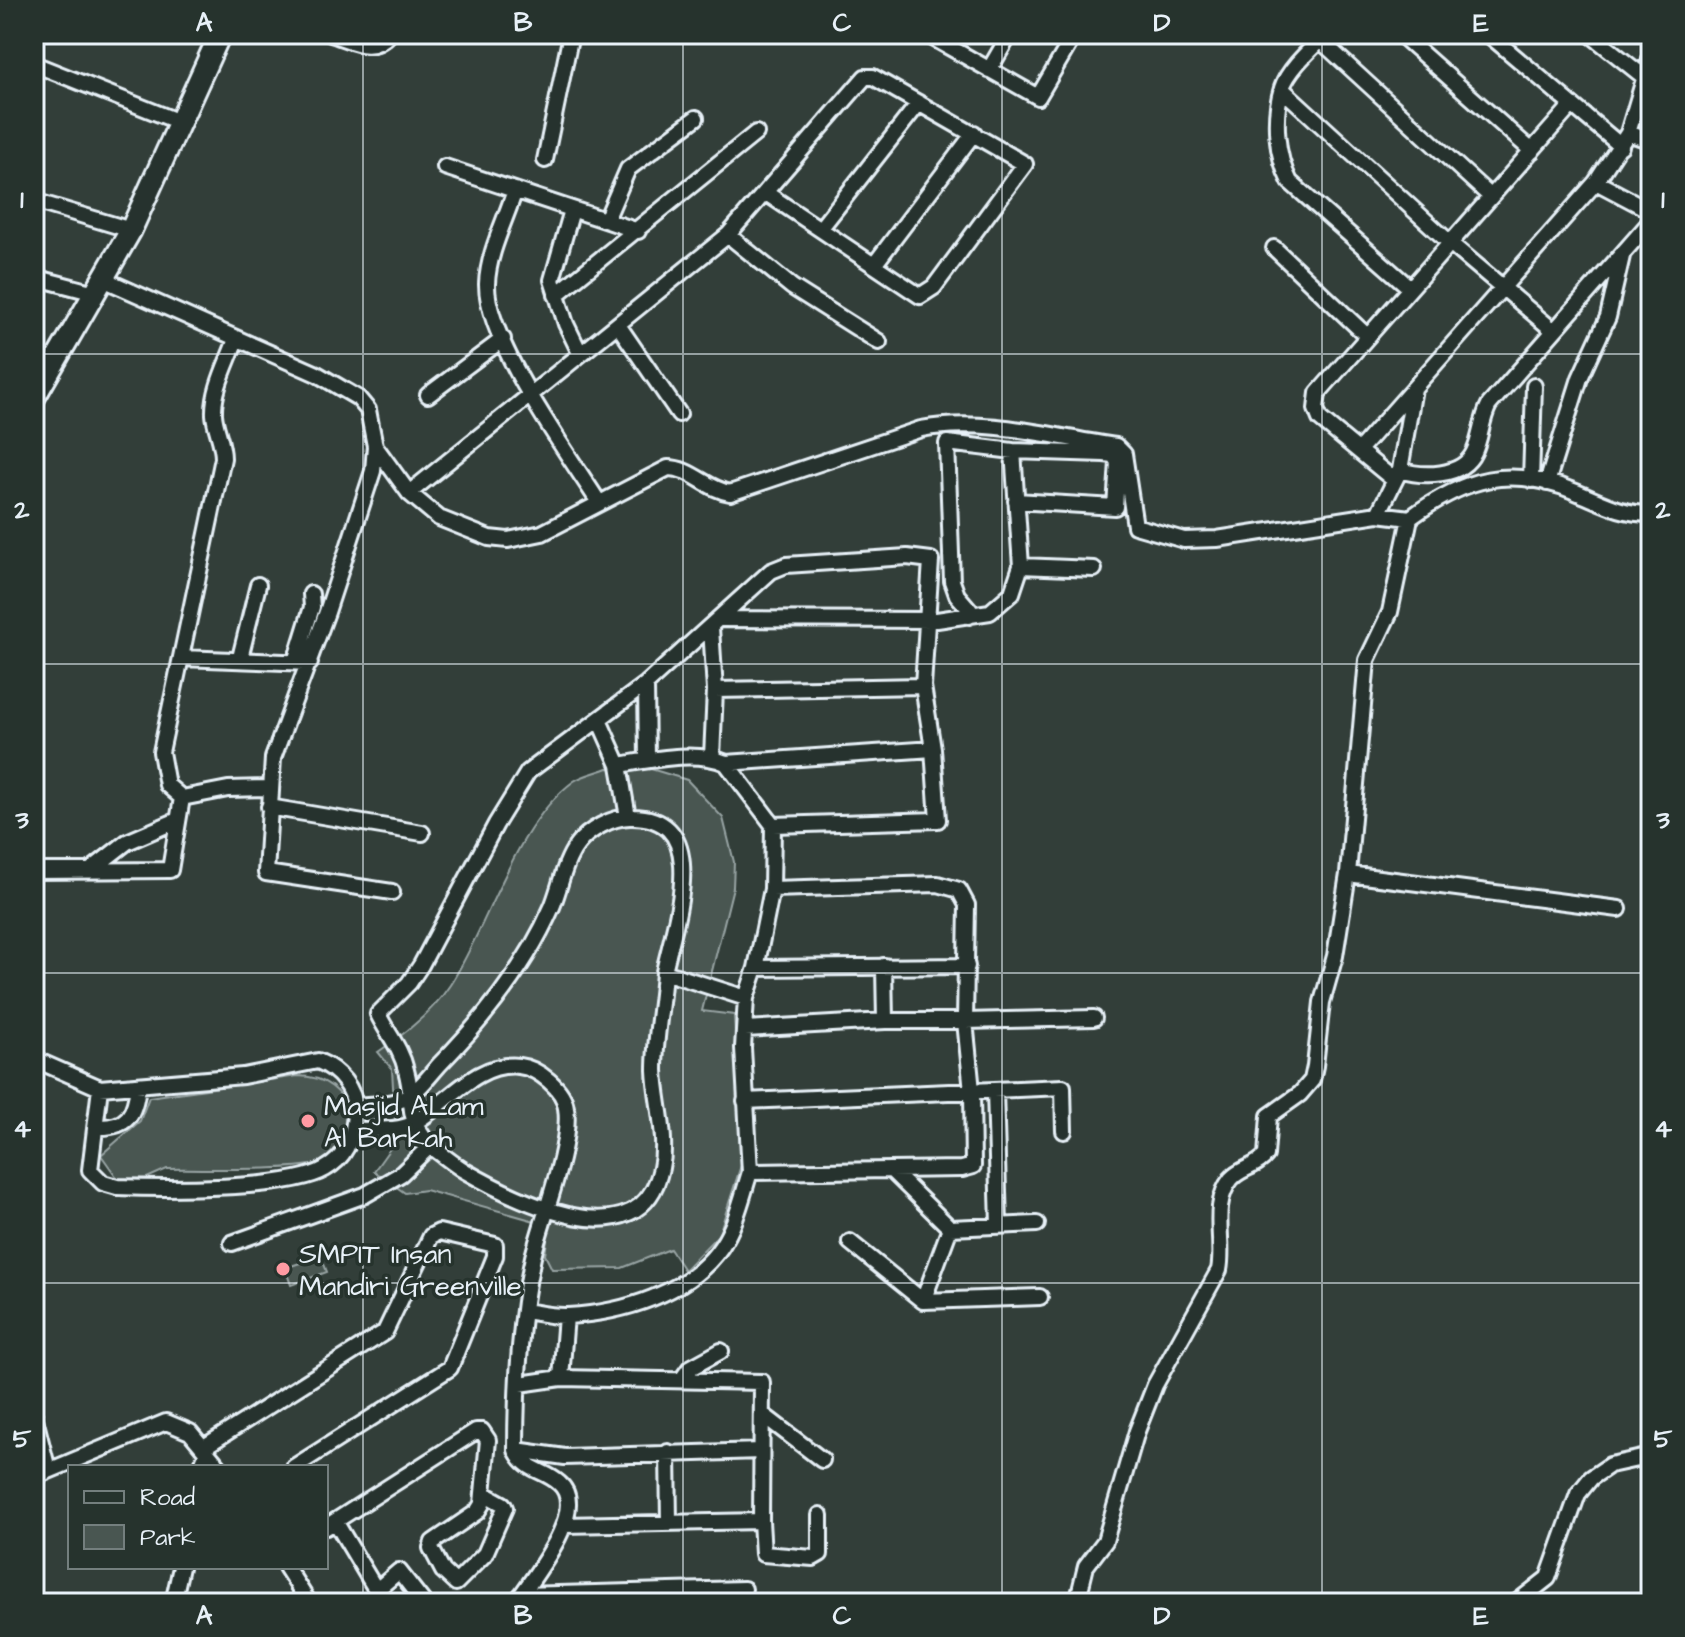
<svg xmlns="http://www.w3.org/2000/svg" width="1685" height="1637" viewBox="0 0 1685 1637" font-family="'Architects Daughter',sans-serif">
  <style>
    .green { fill: #495651; stroke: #98a4a4; stroke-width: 2 }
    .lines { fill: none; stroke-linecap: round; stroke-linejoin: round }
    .minor-casing { stroke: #e8f1f8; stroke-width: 20 }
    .secondary-casing { stroke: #e8f1f8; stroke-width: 26 }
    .minor { stroke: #26332d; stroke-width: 14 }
    .secondary { stroke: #26332d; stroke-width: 20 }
    .grid { fill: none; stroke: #e8f1f8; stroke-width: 2; stroke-opacity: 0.55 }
    .poi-dot { fill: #ff9aa2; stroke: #26332d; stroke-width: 3 }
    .labels { text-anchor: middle; stroke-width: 7; stroke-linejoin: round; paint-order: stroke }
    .poi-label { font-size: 28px; fill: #e8f1f8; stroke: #26332d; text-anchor: start }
    .neatline { fill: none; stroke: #e8f1f8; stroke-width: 3 }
    .grid-label { font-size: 26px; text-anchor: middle; font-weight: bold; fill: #e8f1f8 }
  </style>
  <rect width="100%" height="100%" fill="#323e39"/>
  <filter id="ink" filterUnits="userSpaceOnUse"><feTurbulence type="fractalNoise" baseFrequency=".0125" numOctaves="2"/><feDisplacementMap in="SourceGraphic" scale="16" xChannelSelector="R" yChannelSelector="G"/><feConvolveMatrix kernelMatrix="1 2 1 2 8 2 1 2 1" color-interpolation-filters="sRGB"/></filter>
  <g filter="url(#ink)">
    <path class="green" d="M608,768L651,769L687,780L723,818L734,862L733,887L702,1011L734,1015L742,1162L719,1234L684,1270L670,1249L622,1268L552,1269L545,1255L549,1225L425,1190L405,1193L374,1171L396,1140L392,1069L378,1052C405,1034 432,1013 450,985C489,925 514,825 574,781C583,775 598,772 608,768Z
      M298,1076C354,1076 369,1142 322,1162C297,1172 199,1168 167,1169L147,1178L118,1179L101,1155L140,1121L149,1097Z
      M321,1256L327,1272L291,1285L285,1268Z"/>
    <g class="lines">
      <g class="minor-casing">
        <path id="minor" d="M331,34C353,41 372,54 389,34
          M926,34L1038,97L1075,34
          M1326,34C1312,48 1288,69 1282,88C1273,117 1276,155 1290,182L1410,288
          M1400,34L1532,151
          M1488,34L1621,146
          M1590,34L1649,81
          M1320,40L1490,196
          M34,64L182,123
          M989,70L1010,34
          M1282,89L1450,243L1554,331
          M1628,133L1651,141
          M545,160L571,34
          M445,167L638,231
          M1596,182L1651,211
          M515,190C506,219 488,253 487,284C486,341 567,452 598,501
          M34,201L131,230
          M572,210L552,280L566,324L580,353
          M606,220L628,169L696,118
          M820,229L919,103
          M728,235L865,77H873L1025,164L934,287L920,296L766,193
          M1274,248L1367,336
          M874,265L974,133
          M34,277L95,293
          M103,279L317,374L358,398L368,410L375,446L409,493L439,518L489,538L508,540L542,533L668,468C692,468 706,489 730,493L921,429C985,417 1053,437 1116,446L1124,454L1135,526L1184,540L1217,539L1378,514L1410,518C1464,478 1510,464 1576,492C1603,503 1621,514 1651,514
          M556,295L756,133
          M618,325L679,414
          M428,395L503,339
          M375,446L373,471L327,612L273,758L266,873L392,892
          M1359,450L1596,182L1628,133L1651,56
          M1400,470C1422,477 1462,478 1474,452C1481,438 1481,420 1489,405L1651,221
          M1394,480L1320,419L1316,409L1318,393L1572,105
          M1531,480L1534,386
          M1547,483L1580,378L1608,317L1622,256
          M409,493L728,235L792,287L879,342
          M1378,514L1400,470L1414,388
          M1021,566L1094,569
          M969,616L970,610L957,595L952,581L947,443L1013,451L1104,454L1113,455L1118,462L1115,507L1016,501
          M721,619L937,620L990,612L1012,593L1021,566L1013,451
          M711,628L715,690L712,757
          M182,658L310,663
          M240,658L258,585
          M295,662L312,607L311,594
          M646,684L647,760
          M715,690L923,686
          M599,720L619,765L628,817
          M619,765C651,760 696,750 726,763L933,749
          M182,798L228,789L269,788
          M269,807L422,833
          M773,825L772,889L756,968L967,966
          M91,870L127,842L178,820
          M34,871L170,870L182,798L167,785L161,752L223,458C223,442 215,429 214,414C213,389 228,362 236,339
          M1348,874L1619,909
          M884,966L885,1021
          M746,998L743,1048L750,1172
          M745,1029L885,1021H965L967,905L959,890L938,884L772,889
          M34,1059L100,1088L243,1076L318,1061C338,1069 356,1089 355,1112C354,1136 347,1157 325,1169C290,1190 161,1189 117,1187L103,1183L90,1170L100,1088
          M995,1090L999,1225
          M745,1101L1063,1087L1064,1131
          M355,1106C371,1104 395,1105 409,1096C420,1089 430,1075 439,1065C484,1019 526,967 552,907C560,888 564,862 577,845C588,830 612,817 630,817C715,815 673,927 664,972L746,998L756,968
          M98,1127C128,1128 135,1114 138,1086
          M354,1130C372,1129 399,1132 414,1123C447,1104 476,1061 519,1066C538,1068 564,1089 566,1108C572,1145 542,1218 533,1257C520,1316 516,1389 516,1450C527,1472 543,1469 559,1483C590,1509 532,1578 516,1603
          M430,1146C442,1154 453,1164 465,1171C517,1201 641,1263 661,1168C668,1137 656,1101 655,1070C655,1037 662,1005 664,972
          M891,1170L962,1169L973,1166L972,1091L965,1021L1094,1018
          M850,1242L923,1301L950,1228
          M232,1243L365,1195L401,1174L430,1146C403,1113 416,1106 406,1070C401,1048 387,1033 378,1014L409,983L421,965L496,824L528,772L646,684L771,571L786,565L907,557L931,560L923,686L933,749L938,820L773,825L726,763
          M923,1301L1040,1297
          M525,1311C538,1313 554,1317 568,1316C621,1313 689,1294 721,1247C736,1225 742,1197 750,1172L891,1170L950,1228L1037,1224
          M561,1378L566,1316
          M682,1379L690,1368L721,1351
          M520,1384L561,1378L762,1382L761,1521
          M762,1414L822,1460
          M34,1415L48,1470
          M204,1447L385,1332L431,1236L439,1232L495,1245V1256L450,1368L294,1467
          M516,1450L565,1457L761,1451
          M668,1452L669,1522
          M201,1467L207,1452
          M34,1477L166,1422L190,1432L219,1467
          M335,1521L375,1588L378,1589L399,1571L424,1603
          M564,1525L761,1521L763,1554L813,1558L820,1554V1515
          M326,1527L476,1431H482L488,1440L482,1504L477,1512L433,1542L431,1548L443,1571L456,1583L485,1554L505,1508L503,1504L485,1494
          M286,1567L309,1603
          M521,1595L744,1589
          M173,1603L181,1567
          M1077,1603L1086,1566L1105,1541L1137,1431L1155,1385L1219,1270C1225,1241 1210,1205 1231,1179C1240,1168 1257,1167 1266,1155L1269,1116L1300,1094L1312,1080L1315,1066L1322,1002L1335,956L1348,874L1367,660L1390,612L1410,518
          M1516,1603L1548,1578L1578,1494L1591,1478L1610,1465L1651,1456"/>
      </g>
      <g class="secondary-casing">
        <path id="secondary" d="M34,398L131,230L220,34"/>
      </g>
      <use href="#minor" class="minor"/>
      <use href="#secondary" class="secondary"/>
    </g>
  </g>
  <path class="grid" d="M363,34V1603M683,34V1603M1002,34V1603M1322,34V1603M34,354H1651M34,664H1651M34,973H1651M34,1283H1651"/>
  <g class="poi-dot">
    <circle cx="308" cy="1121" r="8"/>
    <circle cx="283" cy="1269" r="8"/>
  </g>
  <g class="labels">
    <g class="poi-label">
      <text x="324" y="1115">Masjid ALam<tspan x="324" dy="32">Al Barkah</tspan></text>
      <text x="299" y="1263">SMPIT Insan<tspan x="299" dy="32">Mandiri Greenville</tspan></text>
    </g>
  </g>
  <rect width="1685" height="1637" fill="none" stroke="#26332d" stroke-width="88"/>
  <rect x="68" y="1465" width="260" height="104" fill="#26332d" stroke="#747f7e" stroke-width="2"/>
  <rect x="84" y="1491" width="40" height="12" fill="#26332d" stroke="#747f7e" stroke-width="2"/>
  <text x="140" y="1505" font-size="24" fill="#e8f1f8">Road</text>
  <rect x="84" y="1525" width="40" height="24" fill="#495651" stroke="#747f7e" stroke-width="2"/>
  <text x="140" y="1545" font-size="24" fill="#e8f1f8">Park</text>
  <rect x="44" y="44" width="1597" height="1549" class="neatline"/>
  <g class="grid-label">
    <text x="204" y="31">A</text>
    <text x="523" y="31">B</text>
    <text x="842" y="31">C</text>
    <text x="1162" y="31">D</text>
    <text x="1481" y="31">E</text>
    <text x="22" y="208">1</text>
    <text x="1663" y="208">1</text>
    <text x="22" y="518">2</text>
    <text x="1663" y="518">2</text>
    <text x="22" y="828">3</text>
    <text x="1663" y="828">3</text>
    <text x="22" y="1137">4</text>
    <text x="1663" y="1137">4</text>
    <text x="22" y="1447">5</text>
    <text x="1663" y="1447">5</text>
    <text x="204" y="1624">A</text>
    <text x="523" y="1624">B</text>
    <text x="842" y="1624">C</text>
    <text x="1162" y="1624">D</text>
    <text x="1481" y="1624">E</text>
  </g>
</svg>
